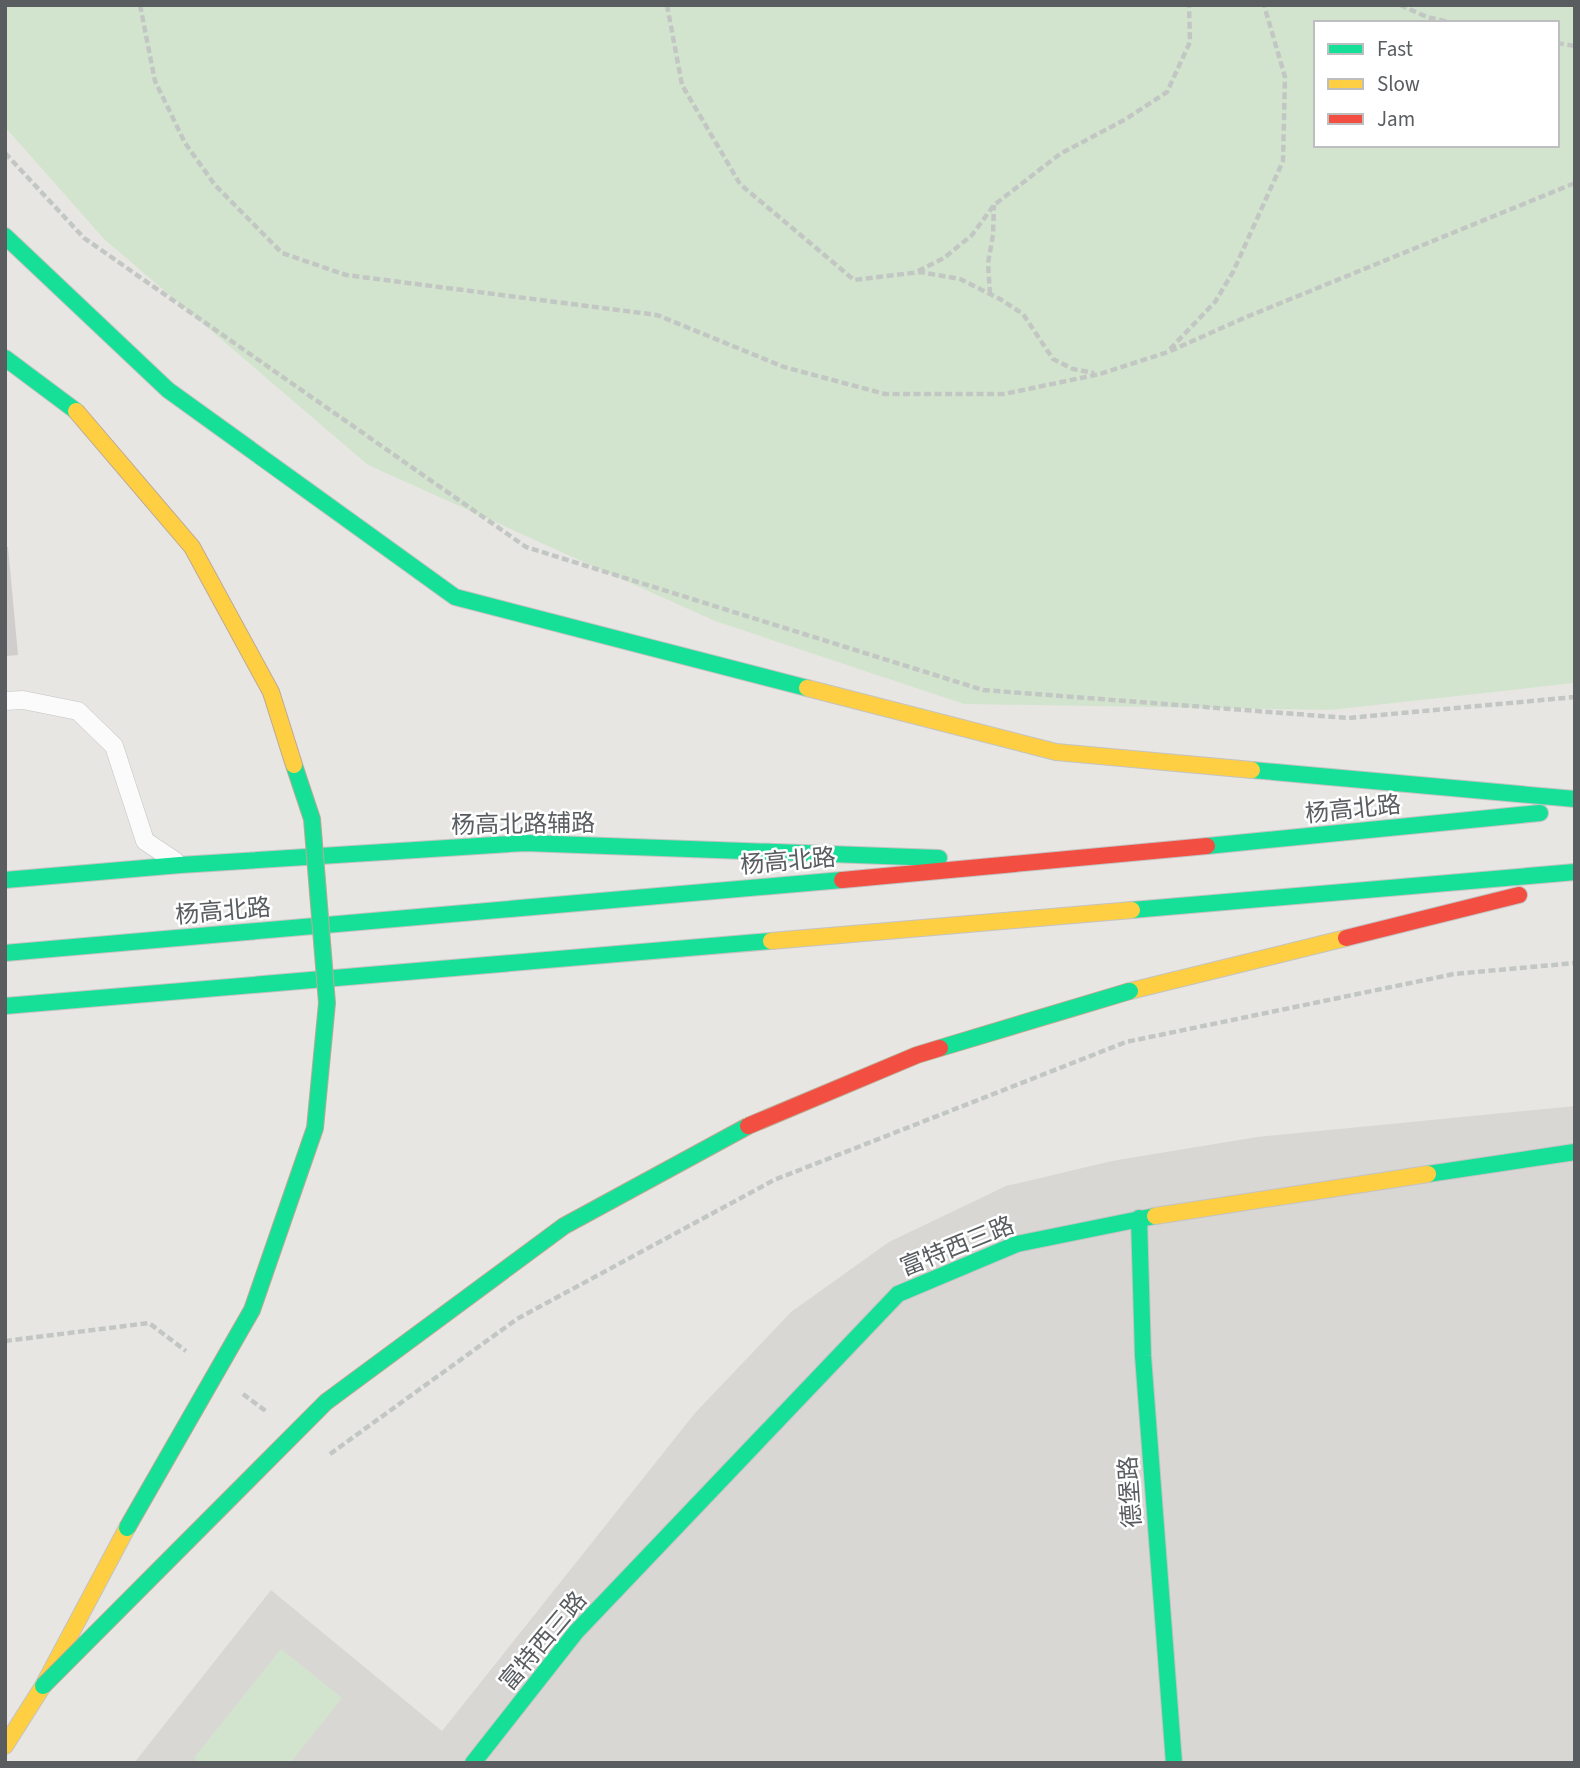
<svg xmlns="http://www.w3.org/2000/svg" width="1580" height="1768" viewBox="0 0 1580 1768" font-family="'Source Sans 3','Noto Sans SC',sans-serif">
  <style>
    .industrial { fill: #d9d7d4 }
    .green { fill: #d3e4ce; fill-rule: evenodd }
    .building { fill: #d0cecc }
    .lines { fill: none; stroke-linecap: round; stroke-linejoin: round }
    .lane-casing { stroke: #c4c3c4; stroke-width: 19 }
    .fast-casing { stroke: #c3c3c2; stroke-width: 18 }
    .slow-casing { stroke: #c3c3c2; stroke-width: 18 }
    .jam-casing { stroke: #c3c3c2; stroke-width: 18 }
    .path { stroke: #c2c7c4; stroke-width: 4.5; stroke-dasharray: 7 3.5; stroke-linecap: butt }
    .lane { stroke: #fcfbfb; stroke-width: 18 }
    .fast { stroke: #16e098; stroke-width: 16 }
    .slow { stroke: #ffcf43; stroke-width: 16 }
    .jam { stroke: #f24e42; stroke-width: 16 }
    .fast-bridge-casing { stroke: #bda992; stroke-width: 18; stroke-linecap: butt }
    .slow-bridge-casing { stroke: #bda992; stroke-width: 18; stroke-linecap: butt }
    .jam-bridge-casing { stroke: #bda992; stroke-width: 18; stroke-linecap: butt }
    .fast-bridge { stroke: #16e098; stroke-width: 16 }
    .slow-bridge { stroke: #ffcf43; stroke-width: 16 }
    .jam-bridge { stroke: #f24e42; stroke-width: 16 }
    .labels { text-anchor: middle; stroke-width: 5; stroke-linejoin: round; paint-order: stroke }
    .street-label { font-size: 24px; fill: #595d60; stroke: #fff }
  </style>
  <rect width="100%" height="100%" fill="#e8e6e3"/>
  <path class="industrial" d="M1575,1106V1763H134L271,1590L442,1731L695,1413L791,1312L889,1242L1006,1186L1112,1161L1257,1137Z"/>
  <path class="green" d="M5,5H1575V683L1330,710L964,704L715,621L368,465L104,239L5,127ZM1316,23H1557V145H1316Z
    M281,1649L342,1698L290,1763H200L194,1758Z"/>
  <path class="building" d="M5,547H8L18,655L5,656Z"/>
  <g class="lines">
    <g class="lane-casing">
      <path id="lane" d="M5,701L23,700L78,711L114,746L145,841L175,861"/>
    </g>
    <g class="fast-casing">
      <path id="fast" d="M5,236L168,390L455,597L807,688
        M5,358L76,411
        M1252,770L1575,799
        M1207,846L1540,813
        M5,880L180,865L525,843L939,858
        M1132,910L1575,872
        M5,953L842,880
        M5,1006L771,941
        M1428,1174L1575,1152
        M1139,1218L1143,1356L1174,1763
        M473,1763L576,1632L898,1294L1017,1244L1155,1216"/>
    </g>
    <g class="slow-casing">
      <path id="slow" d="M807,688L1056,752L1252,770
        M771,941L1132,910
        M1130,991L1346,938
        M1155,1216L1428,1174
        M5,1746L43,1686L127,1528"/>
    </g>
    <g class="jam-casing">
      <path id="jam" d="M842,880L1207,846
        M1346,938L1519,895"/>
    </g>
    <path class="path" d="M140,5L155,81L185,143L215,185L282,253L346,275L657,315L784,367L885,394H1004L1100,374L1168,352L1244,318L1575,183
      M667,5L682,85L740,184L854,280L920,272L960,279L1000,299L1023,314L1053,359L1073,369L1094,373
      M1400,5L1427,17L1453,23
      M1557,43L1575,46
      M5,153L84,238L526,547L983,690L1348,718L1575,697
      M918,271L944,258L972,235L994,205L1060,154L1126,119L1167,92L1190,42L1189,5
      M990,294L988,263L993,235L994,205
      M1170,349L1215,302L1233,272L1283,161L1285,77L1264,5
      M5,1341L149,1323L186,1351
      M243,1394L267,1412
      M330,1454L517,1319L774,1180L1126,1042L1454,974L1575,963"/>
    <use href="#lane" class="lane"/>
    <use href="#fast" class="fast"/>
    <use href="#slow" class="slow"/>
    <use href="#jam" class="jam"/>
    <g class="fast-bridge-casing">
      <path id="fast-bridge" d="M940,1048L1130,991
        M127,1528L252,1310L315,1128L327,1003L312,819L294,765
        M43,1686L326,1402L564,1226L748,1126"/>
    </g>
    <g class="slow-bridge-casing">
      <path id="slow-bridge" d="M76,411L192,547L271,692L294,765"/>
    </g>
    <g class="jam-bridge-casing">
      <path id="jam-bridge" d="M748,1126L917,1055L940,1048"/>
    </g>
    <use href="#fast-bridge" class="fast-bridge"/>
    <use href="#slow-bridge" class="slow-bridge"/>
    <use href="#jam-bridge" class="jam-bridge"/>
  </g>
  <g class="labels">
    <g class="street-label">
      <text transform="translate(1353 809) rotate(-6)" y="8">杨高北路</text>
      <text transform="translate(523 824) rotate(-1)" y="8">杨高北路辅路</text>
      <text transform="translate(788 861) rotate(-5)" y="8">杨高北路</text>
      <text transform="translate(223 911) rotate(-5)" y="8">杨高北路</text>
      <text transform="translate(957 1246) rotate(-22)" y="8">富特西三路</text>
      <text transform="translate(1130 1492) rotate(-94)" y="8">德堡路</text>
      <text transform="translate(543 1641) rotate(-50)" y="8">富特西三路</text>
    </g>
  </g>
  <rect width="1580" height="1768" fill="none" stroke="#595d60" stroke-width="14"/>
  <rect x="1314" y="21" width="245" height="126" fill="#ffffff" stroke="#bdbebf" stroke-width="2"/>
  <rect x="1328" y="44" width="35" height="10" fill="#16e098" stroke="#bdbebf" stroke-width="2"/>
  <text x="1377" y="56" font-size="21" fill="#595d60">Fast</text>
  <rect x="1328" y="79" width="35" height="10" fill="#ffcf43" stroke="#bdbebf" stroke-width="2"/>
  <text x="1377" y="91" font-size="21" fill="#595d60">Slow</text>
  <rect x="1328" y="114" width="35" height="10" fill="#f24e42" stroke="#bdbebf" stroke-width="2"/>
  <text x="1377" y="126" font-size="21" fill="#595d60">Jam</text>
</svg>
